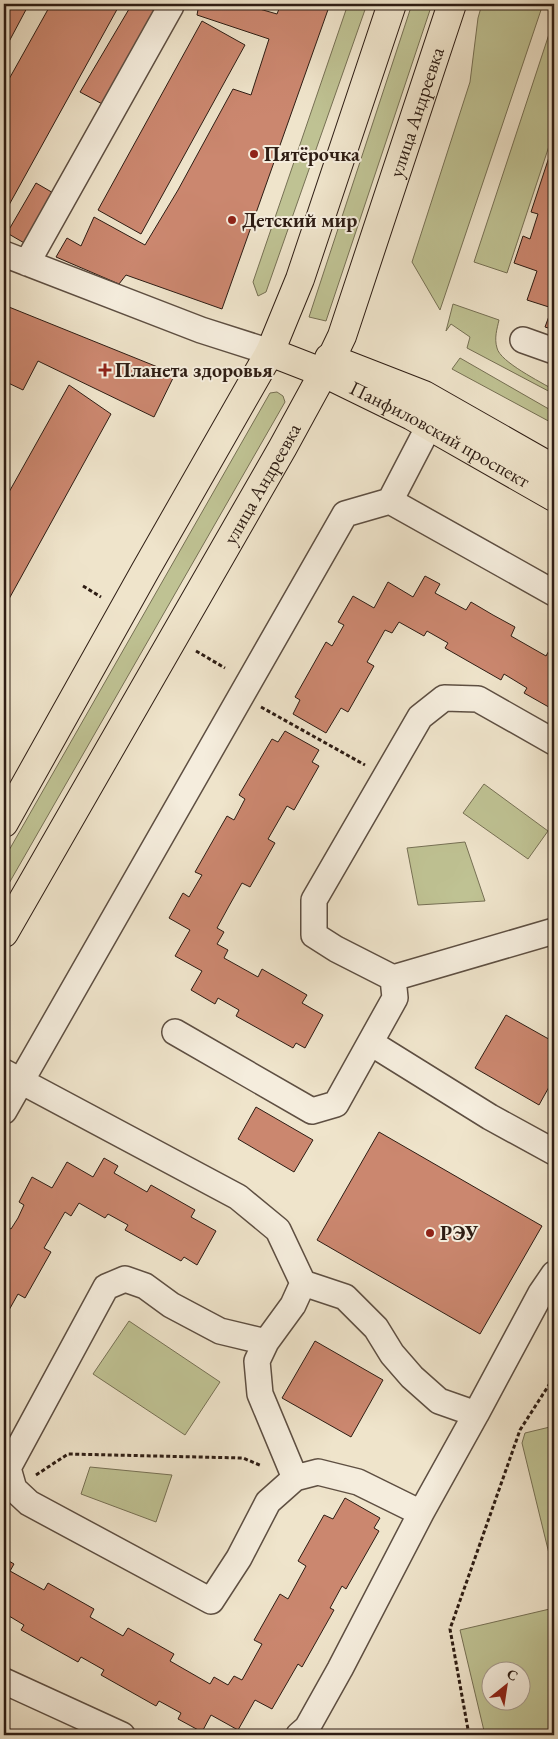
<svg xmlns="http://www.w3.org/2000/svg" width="558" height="1739" viewBox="0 0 558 1739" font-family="'EB Garamond',serif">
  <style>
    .green { fill: #bfc293; stroke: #767054; fill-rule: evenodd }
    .building { fill: #cb876f; stroke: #2e1d14 }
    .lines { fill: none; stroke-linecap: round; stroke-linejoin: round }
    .minor-casing { stroke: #5e4f42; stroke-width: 28 }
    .major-casing { stroke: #2e1d14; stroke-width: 30 }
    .path { stroke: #2e1d14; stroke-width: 3; stroke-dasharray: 4 2.5; stroke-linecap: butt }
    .minor { stroke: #f5eddd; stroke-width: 25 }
    .major { stroke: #efe4cb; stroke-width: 28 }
    .poi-dot { fill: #8f2418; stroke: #f5eddd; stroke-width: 2 }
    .labels { text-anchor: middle; stroke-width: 4; stroke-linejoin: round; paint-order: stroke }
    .street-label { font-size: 20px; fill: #2e1d14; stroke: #f5eddd }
    .poi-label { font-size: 20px; font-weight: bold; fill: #2e1d14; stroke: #f5eddd; text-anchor: start }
  </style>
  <rect width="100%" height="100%" fill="#efe4cb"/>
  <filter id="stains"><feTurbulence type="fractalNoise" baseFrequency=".004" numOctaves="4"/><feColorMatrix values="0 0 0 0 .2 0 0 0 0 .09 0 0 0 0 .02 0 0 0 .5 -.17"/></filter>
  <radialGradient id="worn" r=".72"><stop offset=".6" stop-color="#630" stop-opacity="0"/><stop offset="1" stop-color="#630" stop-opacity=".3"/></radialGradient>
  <path class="green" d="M348,4H367L266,292L258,296L253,282Z
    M412,4H432L326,321L309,317Z
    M482,4H543L440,310L412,262L470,82L478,18Z
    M554,19V131L507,273L474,262Z
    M453,304L499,320C497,329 494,338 497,348C500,362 541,382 554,390V394L467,348L470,337L451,324L446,331Z
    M460,358L554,412V424L452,369Z
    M277,392L283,396L285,402L4,892V859L270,393Z
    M484,784L548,831L528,859L463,813Z
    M465,842L485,901L418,905L407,848Z
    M129,1321L220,1382L185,1435L93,1374Z
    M554,1426V1574L522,1443L525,1433Z
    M90,1467L172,1475L156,1522L81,1494Z
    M554,1608V1735H485L460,1630ZM490,1672H520V1702H490Z"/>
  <path class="building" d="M4,4H29L4,51Z
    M51,4H120L9,205L4,202V88Z
    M132,4H164L106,106L80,92Z
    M199,4H242L277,14L281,4H330L222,309L126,275L119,284L56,257L67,238L81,246L94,217L145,245L178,190L233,89L251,95L269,39L197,15Z
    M202,21L245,45L141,234L98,210Z
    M552,148L554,149V330L545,327L552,308L527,300L537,271L514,263L523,236L530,239L538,214L531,212Z
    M36,183L55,194L26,244L7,233Z
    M4,305L175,374L154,417L38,361L23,390L4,381Z
    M69,385L111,414L4,608V501Z
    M425,576L440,584L435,593L466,610L471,602L493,615L515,627L511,636L546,656L551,647L554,649V710L524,693L527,688L504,674L501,680L445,648L448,643L427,631L424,636L399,622L392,633L385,630L367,662L374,666L348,712L341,708L326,733L293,714L300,700L295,697L326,642L332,646L344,625L338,622L353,596L374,608L388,582L413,597Z
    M285,731L319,750L312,762L319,766L294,810L287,806L268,839L275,843L250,887L242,883L229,906L217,928L224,932L217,944L228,950L224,958L258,977L262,969L307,995L302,1003L323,1015L305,1048L296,1043L293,1048L236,1016L239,1010L218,998L215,1004L191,990L202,971L175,956L190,930L169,918L183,893L189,897L202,875L195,872L227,816L234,820L245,799L239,795L272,739L278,742Z
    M506,1015L554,1042V1078L539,1105L475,1068Z
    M256,1107L313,1140L294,1172L238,1139Z
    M379,1132L542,1226L480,1334L317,1240Z
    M104,1158L118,1166L114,1173L147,1192L151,1185L195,1210L191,1217L216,1231L197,1265L184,1257L181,1261L125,1230L128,1225L108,1214L105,1218L79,1203L71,1216L65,1212L44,1248L51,1252L25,1298L18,1294L4,1319V1228L5,1226L11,1229L18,1218L24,1205L19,1202L32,1177L52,1188L67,1162L93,1177Z
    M315,1341L383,1380L351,1437L282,1398Z
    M345,1498L380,1518L374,1528L379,1531L346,1589L342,1586L330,1608L334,1610L302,1667L298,1664L272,1709L255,1700L238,1730L211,1715L202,1732L178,1719L181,1713L159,1701L156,1706L101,1675L104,1670L81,1657L78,1662L21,1630L24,1625L4,1613V1558L14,1564L10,1571L44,1590L48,1583L94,1609L90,1617L123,1636L128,1628L174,1654L170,1661L210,1684L214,1677L228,1685L234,1676L242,1680L262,1644L254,1640L280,1594L288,1599L306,1566L298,1561L324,1515L333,1519Z"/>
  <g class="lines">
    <g class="minor-casing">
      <path id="minor" d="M4,254L201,330L270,352
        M27,263L171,6
        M523,340L554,351
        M429,426L390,501L554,593
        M393,978L554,931
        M175,1032L312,1111L336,1104L395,998L393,978L336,949L314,935V900L420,717L444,698L478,699L554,742
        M371,1043L490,1117L554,1152
        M4,1072L238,1197L278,1230L303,1283L293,1305L266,1342L257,1361L260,1394L295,1478L268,1502L239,1558L211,1601L29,1503L14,1489L8,1468L106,1287L125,1279L145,1286L171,1305L220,1331L266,1342
        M4,1111L345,514L390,501
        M476,1414L541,1293L554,1274
        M295,1478L318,1472L358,1482L421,1513L476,1414L439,1401L412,1377L392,1354L376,1328L345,1297L303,1283
        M4,1681L122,1735
        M299,1735L307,1728L340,1669L421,1513"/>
    </g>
    <g class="major-casing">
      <g id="major">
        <path id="s1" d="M270,352L324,373L412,416L554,497"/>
        <path d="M329,358L424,395L554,469"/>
        <path d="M4,823L145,571L270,352L300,279L392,4"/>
        <path id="s2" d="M4,933L283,447L331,359L342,336L452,4"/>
      </g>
    </g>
    <path class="path" d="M83,586L101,597
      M196,651L225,668
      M261,707L365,765
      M36,1475L68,1454L243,1458L262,1466
      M469,1735L450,1629L520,1430L554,1377"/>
    <use href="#minor" class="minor"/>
    <use href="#major" class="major"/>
  </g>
  <g class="poi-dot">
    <circle cx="254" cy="154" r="5"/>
    <circle cx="232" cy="220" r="5"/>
    <path d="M102.5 362.5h5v5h5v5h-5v5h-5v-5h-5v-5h5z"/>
    <circle cx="430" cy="1233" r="5"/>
  </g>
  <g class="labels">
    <g class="street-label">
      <text dy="7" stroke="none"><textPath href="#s2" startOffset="922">улица Андреевка</textPath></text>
      <text dy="7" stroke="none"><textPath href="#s1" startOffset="189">Панфиловский проспект</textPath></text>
      <text dy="7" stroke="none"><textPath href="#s2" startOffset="518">улица Андреевка</textPath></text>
    </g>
    <g class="poi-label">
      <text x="264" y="161">Пятёрочка</text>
      <text x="242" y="227">Детский мир</text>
      <text x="115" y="377">Планета здоровья</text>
      <text x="440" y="1240">РЭУ</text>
    </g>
  </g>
  <rect width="558" height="1739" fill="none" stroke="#efe4cb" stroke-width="20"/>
  <rect x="5" y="5" width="548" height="1729" fill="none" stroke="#2e1d14" stroke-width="2.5"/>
  <rect x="10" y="10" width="538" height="1719" fill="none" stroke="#2e1d14"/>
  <g transform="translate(506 1686) rotate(30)"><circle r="24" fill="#f5eddd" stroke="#a59a8d"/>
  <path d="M0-4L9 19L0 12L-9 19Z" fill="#8f2418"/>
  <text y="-8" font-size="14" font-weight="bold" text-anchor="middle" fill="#2e1d14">С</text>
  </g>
  <rect width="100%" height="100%" filter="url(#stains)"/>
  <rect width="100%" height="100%" fill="url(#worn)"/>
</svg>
